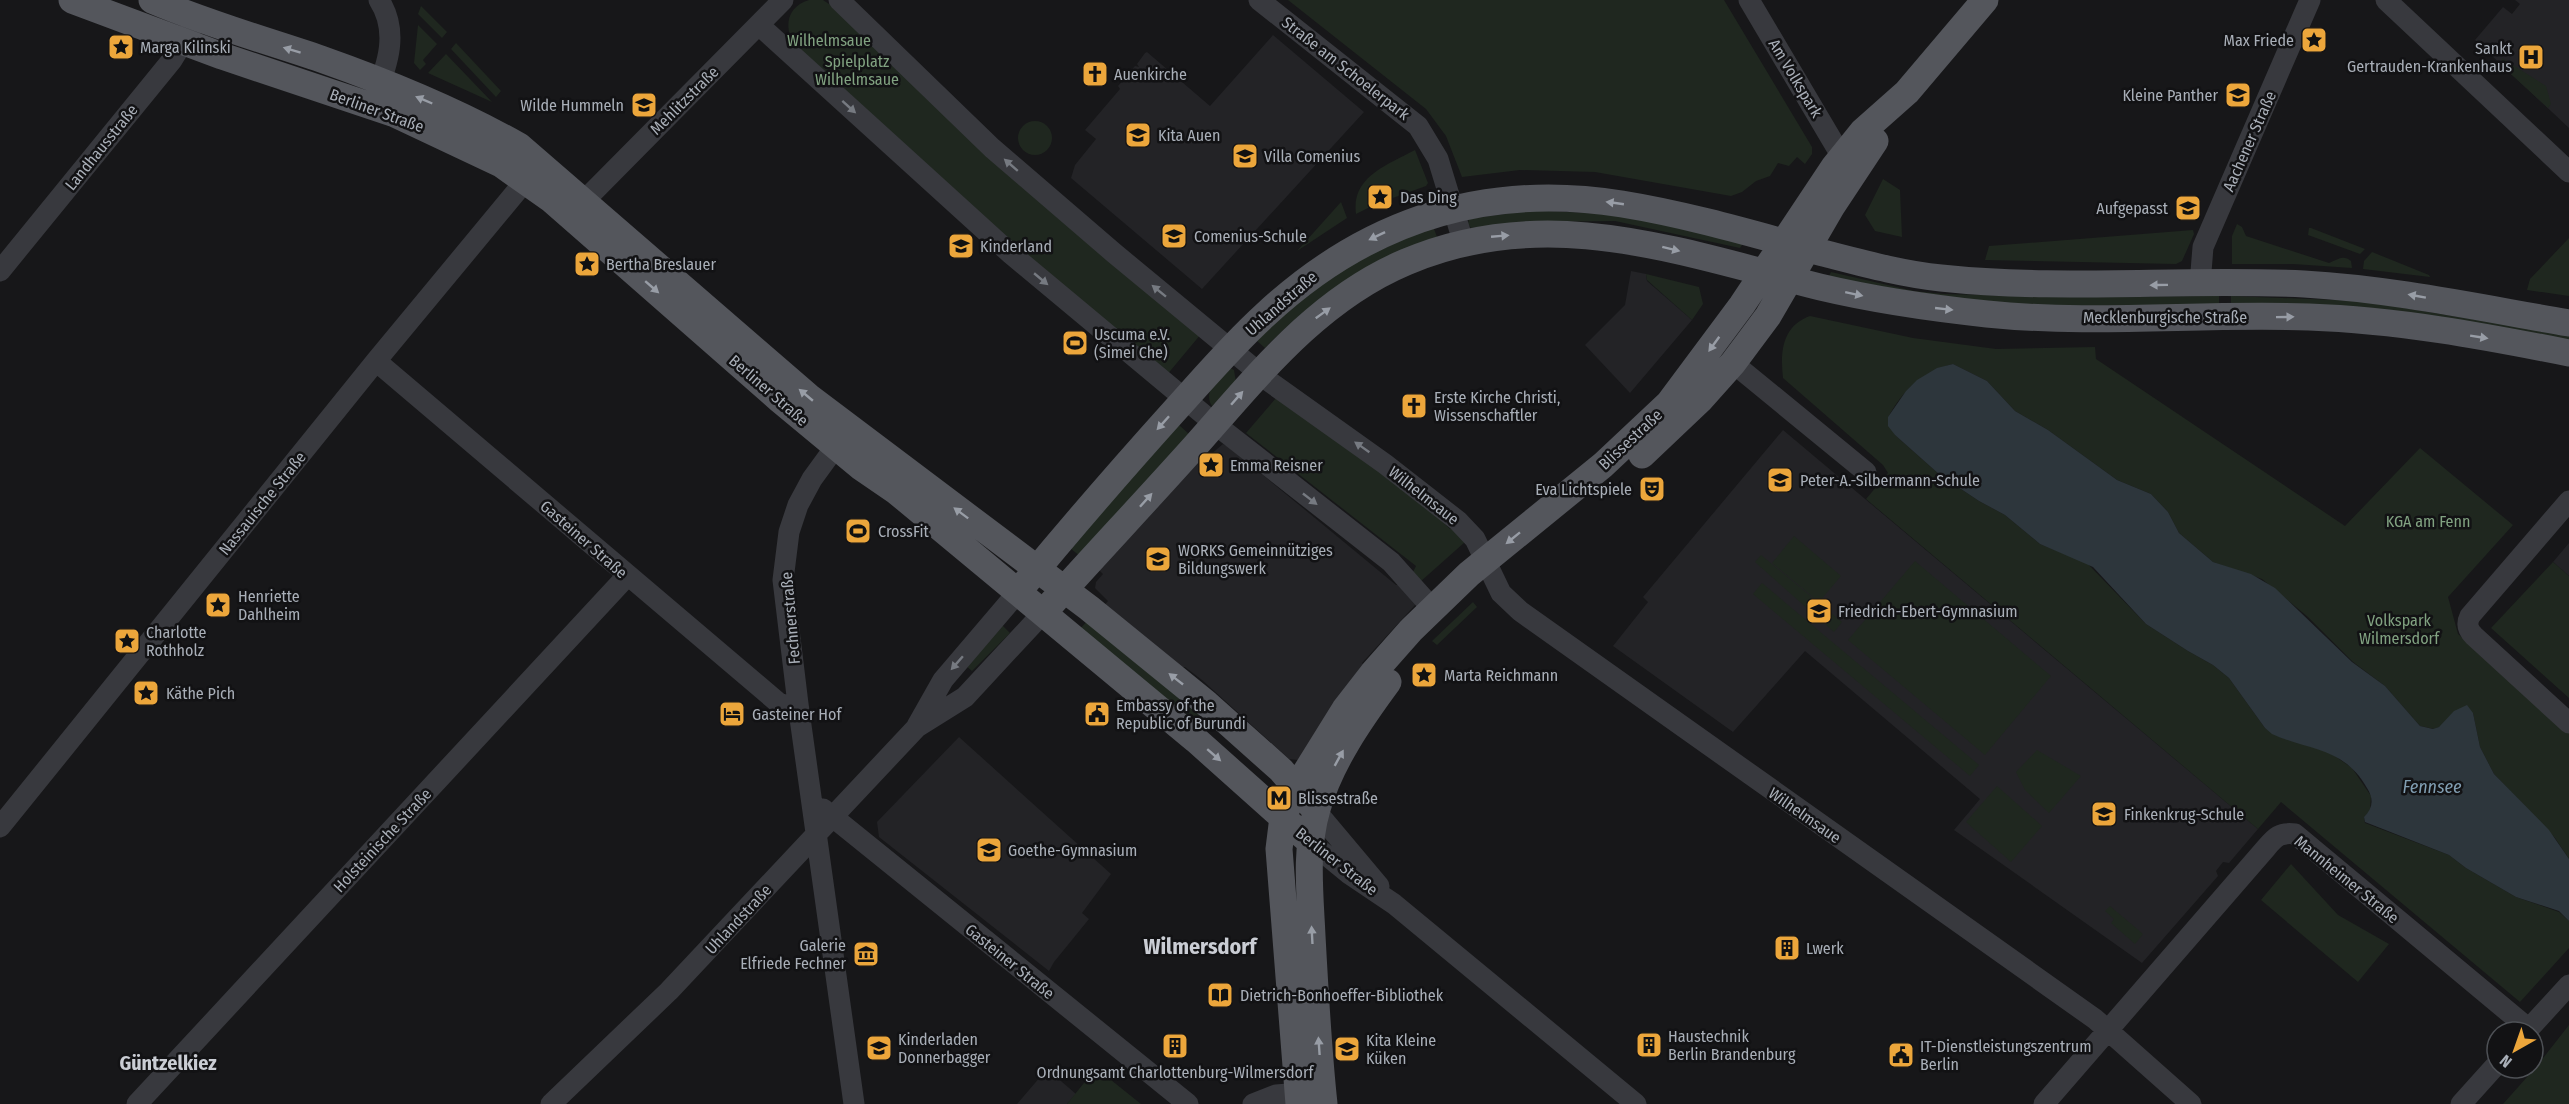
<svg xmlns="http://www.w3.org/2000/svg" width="2569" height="1104" viewBox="0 0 2569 1104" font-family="'Fira Sans Condensed',sans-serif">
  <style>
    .built { fill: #232326 }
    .green { fill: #1f271f }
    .water { fill: #2d363c }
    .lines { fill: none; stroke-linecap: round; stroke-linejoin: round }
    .minor { stroke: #38393e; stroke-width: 21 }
    .major { stroke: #54565c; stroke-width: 27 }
    .oneway { fill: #989da6 }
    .oneway2 { fill: #767a81 }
    .labels { text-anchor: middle; stroke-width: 5; stroke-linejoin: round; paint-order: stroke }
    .park-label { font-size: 16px; fill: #81a281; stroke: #121214 }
    .poi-label { font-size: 16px; fill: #a9afb8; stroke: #121214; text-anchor: start }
    .street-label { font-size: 16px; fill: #a9afb8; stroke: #121214 }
    .water-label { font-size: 18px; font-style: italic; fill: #819eb2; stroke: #121214 }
    .quarter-label { font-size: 20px; font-weight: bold; fill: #cacdd4; stroke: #121214 }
    .district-label { font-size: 22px; font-weight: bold; fill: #cacdd4; stroke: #121214 }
  </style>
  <rect width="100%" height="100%" fill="#171719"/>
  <path class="built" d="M2515,0H2569V128L2475,40L2503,7L2512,14L2520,4Z
    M1273,35L1364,112L1202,289L1071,178L1075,165L1096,139L1085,130L1120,89L1118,86L1126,77L1129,79L1127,75L1135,66L1139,67L1137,64L1145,53L1147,52L1210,106Z
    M1631,271L1646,274L1647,281L1692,320L1630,393L1585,345L1625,305Z
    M1783,430L2258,829L2229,863L2223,862L2216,871L2218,876L2142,963L1954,830L1980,799L1805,651L1733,732L1613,646L1648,602L1643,597Z
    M1223,444L1229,447L1396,585L1405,584L1416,604L1362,663L1366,667L1298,760L1289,759L1202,680L1185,667H1179L1103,607L1108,601L1095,588L1096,582L1103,574L1098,569L1204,451L1210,455Z
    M2569,543V576L2553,562Z
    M959,737L1111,874L1082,913L1089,919L1054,962L1049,971L879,837L877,822Z
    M1047,1069L1076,1094L1067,1104H1017Z"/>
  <path class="green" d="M809,0H823L832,6L1201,334L1166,376L970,206L794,44C783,26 788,6 809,0Z
    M1288,0H1724L1812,147V154L1805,164L1797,157L1789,166L1778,163L1770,176L1756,181L1742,192L1731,196L1595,172L1520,170L1462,177L1446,136L1426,109Z
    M421,6L447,32L442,38L418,14Z
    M418,25L437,44L423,60L426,64L420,70L414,63Z
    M456,43L501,91L496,97L451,49Z
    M446,54L492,102L428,73Z
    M2502,58L2546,86L2551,104L2548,108L2502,66Z
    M1018 138a17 17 0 1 1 34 0a17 17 0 1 1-34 0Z
    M1415,150L1428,183L1426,186L1376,204L1356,214C1351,177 1387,165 1415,150Z
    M1883,179L1900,190L1902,237L1875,231L1865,215Z
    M1341,202L1347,218L1297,251Z
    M1534,210L1620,215L1744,242L1740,248L1615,221L1524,222L1471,228L1468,224L1469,219Z
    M2237,224L2242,227L2246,236L2329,263C2337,260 2343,254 2351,261L2352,268L2293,264H2232V236Z
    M1433,226L1437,237C1370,261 1314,297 1265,348L1257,341L1293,305L1341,268Z
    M2309,228H2311L2365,249L2360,254L2308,235Z
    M2193,230L2194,234L2182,261L2176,264L1985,260L1989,246Z
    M2569,238V296L2527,290L2530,279Z
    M2372,252L2429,275L2430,277L2363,269L2364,261Z
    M1831,272L1914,291L1944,294L2062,297L2219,296V306L2089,307L1993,304L1828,278Z
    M1646,274L1699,287L1703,304L1692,320L1647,280Z
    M2231,296L2362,301L2569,335V341L2231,306Z
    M1810,316L1913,338L1996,349L2095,347L2096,359L2345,526L2420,448L2513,525L2448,597L2458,634L2569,732V859L2555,838L2494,774L2480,747L2473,713L2434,729L2420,726L2385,686L2353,662L2308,617L2262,579L2213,562L2179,533L2168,512L2151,494L2117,480L2048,430L2015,411L1987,381L1953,364C1923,372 1902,390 1888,418L1895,435L1940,475L1979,501L2005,515L2040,544L2087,563L2146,624L2188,651L2213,665L2229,678L2265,728L2280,737L2329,752L2352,768L2371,796L2370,811L2364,817L2365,823L2449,855L2466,868L2516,897L2559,912L2569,921V948L2520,1002L2281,802L2258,829L1866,499L1888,473L1883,465L1783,378C1780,352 1782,326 1810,316Z
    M1230,368L1234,370L1236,382L1212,406C1202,391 1220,378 1230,368Z
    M1276,398L1421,501L1450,529L1453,528L1465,542L1420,582L1413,572L1416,566L1246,433Z
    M1178,424L1190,435L1081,557L1070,548Z
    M1794,536L1841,576L1819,602L1772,563Z
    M1761,555L1842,622L1834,632L1755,562Z
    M1915,561L2051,676L1985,755L1848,640Z
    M2553,562L2569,576V698L2491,628Z
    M1762,583L1979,765L1970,776L1753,594Z
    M1473,602L1477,607L1437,645L1432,641Z
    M1087,621L1201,715L1195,722L1080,629Z
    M1002,625L1010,633L972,671L966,666Z
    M2037,750L2081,776L2049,813L2025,790L2016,772Z
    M1997,786L2042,826L2011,862L1966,822Z
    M2291,864L2338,915L2389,944L2358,982L2261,900Z
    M2110,906L2143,934L2135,944L2111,923L2114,919L2105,911Z
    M2569,1025V1104H2503L2536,1067Z
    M1096,1068L1141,1104H1067Z"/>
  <path class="water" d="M1953,364L1987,381L2015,411L2048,430L2117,480L2151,494L2168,512L2179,533L2213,562L2251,574L2275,588L2352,662L2385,686L2420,726L2433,729L2439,727L2454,711L2467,705L2473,713L2480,747L2494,774L2549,830L2569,859V921L2559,911L2516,897L2466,868L2449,855L2365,822L2364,817C2373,808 2374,799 2367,788C2344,747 2309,751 2272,734L2265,728L2229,678L2213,665L2188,651L2146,624L2093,567L2040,544L2005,515L1979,501L1940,475L1895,435L1888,426V417L1906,391L1917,380L1937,368Z"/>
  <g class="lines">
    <path class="minor" d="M839,0L992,148L1114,253L1270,382L1385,464L1458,521L1475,539L1501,593L1520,611L2095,1019L2191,1104
      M1259,0L1418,126L1438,159L1463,241
      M1749,0L1842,157
      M2386,0L2569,172
      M759,25L1011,254L1215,424L1391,562L1433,609
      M375,96C388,64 399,31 379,0
      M584,201L783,0
      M0,271L172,60L191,29
      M2200,284L2203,247L2310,0
      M376,361L781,705L798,704
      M1733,363L1866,472
      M836,446L812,479L798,505L789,532L783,580L798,704L854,1104
      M2569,501L2470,616C2466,624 2468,630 2474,636L2569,723
      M917,726L943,680L1018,592
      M823,809L1188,1104
      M1316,811L1379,886
      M0,827L376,361L526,180
      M1309,841L1348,873L1394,904L1636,1104
      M2526,1032L2569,985
      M137,1104L627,576
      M551,1104L669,991L917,727L965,697L1043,613
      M1253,1104L1276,1095L1313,1092
      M2044,1104L2266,848C2275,837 2280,832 2295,834L2529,1029
      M2461,1104L2497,1064"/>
    <path class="major" d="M72,0L222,56L395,114L501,164L552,200L779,399L861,467L896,491L1196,740L1309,841
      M152,0C208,24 265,40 321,59C389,83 457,111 519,146L809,397L1089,608L1207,704L1281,770L1316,811
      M1642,455L1700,400L1733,363L1768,316L1832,206L1875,141
      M1018,592C1069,530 1122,469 1176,409C1205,377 1233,344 1265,315C1366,221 1485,182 1622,204C1690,215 1757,235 1823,253C1862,263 1902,274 1941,278C2062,291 2183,278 2304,284C2393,289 2481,308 2569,323
      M1043,613C1094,556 1146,501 1197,444C1259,374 1318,299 1406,262C1547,202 1680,252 1820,287C1875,300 1930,308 1987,314C2094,325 2202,313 2309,317C2397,320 2483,336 2569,353
      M1299,1104L1279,849L1283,817L1296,788L1345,709L1373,673L1411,630L1469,574L1603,465L1669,403L1742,305L1834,167L1863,131L1907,92L1985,0
      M1324,1104C1318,1048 1315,992 1312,936C1310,893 1305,850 1317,809C1330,763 1360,720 1388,682"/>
  </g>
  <defs><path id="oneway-solid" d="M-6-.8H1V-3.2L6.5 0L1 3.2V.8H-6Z" transform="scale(1.5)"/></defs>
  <g class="oneway">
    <use href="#oneway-solid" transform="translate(292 50) rotate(-163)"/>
    <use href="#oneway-solid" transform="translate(424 100) rotate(-157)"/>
    <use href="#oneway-solid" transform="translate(1615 203) rotate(-172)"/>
    <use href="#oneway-solid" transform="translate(1377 236) rotate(154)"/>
    <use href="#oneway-solid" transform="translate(1500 236) rotate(-5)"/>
    <use href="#oneway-solid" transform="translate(1671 249) rotate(14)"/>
    <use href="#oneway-solid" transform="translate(2159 285) rotate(179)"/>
    <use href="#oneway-solid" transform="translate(652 287) rotate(41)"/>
    <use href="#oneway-solid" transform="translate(1854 294) rotate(12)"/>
    <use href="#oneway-solid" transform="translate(2417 296) rotate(-170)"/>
    <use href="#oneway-solid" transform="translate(1944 309) rotate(6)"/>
    <use href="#oneway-solid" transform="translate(1323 313) rotate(-36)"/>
    <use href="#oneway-solid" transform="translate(2285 317) rotate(-1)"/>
    <use href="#oneway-solid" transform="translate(2479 337) rotate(9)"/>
    <use href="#oneway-solid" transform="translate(1714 344) rotate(126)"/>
    <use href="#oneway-solid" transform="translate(806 395) rotate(-140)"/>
    <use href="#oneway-solid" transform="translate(1237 398) rotate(-49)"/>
    <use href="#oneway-solid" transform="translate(1163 423) rotate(132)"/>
    <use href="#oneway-solid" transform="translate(1146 500) rotate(-48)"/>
    <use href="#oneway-solid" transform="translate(961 513) rotate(-143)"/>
    <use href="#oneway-solid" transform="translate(1513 538) rotate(141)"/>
    <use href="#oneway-solid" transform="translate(1176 679) rotate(-142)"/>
    <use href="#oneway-solid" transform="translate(1214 755) rotate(41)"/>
    <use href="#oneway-solid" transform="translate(1339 758) rotate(-61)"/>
    <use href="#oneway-solid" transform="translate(1312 935) rotate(-93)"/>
    <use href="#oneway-solid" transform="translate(1319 1046) rotate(-94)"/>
  </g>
  <g class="oneway2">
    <use href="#oneway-solid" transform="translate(849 107) rotate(42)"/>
    <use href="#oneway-solid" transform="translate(1011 165) rotate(-139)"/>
    <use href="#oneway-solid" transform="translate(1041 279) rotate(40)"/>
    <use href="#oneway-solid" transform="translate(1159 291) rotate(-141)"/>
    <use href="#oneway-solid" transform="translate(1362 447) rotate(-145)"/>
    <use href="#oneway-solid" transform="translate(1310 499) rotate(38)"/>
    <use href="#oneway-solid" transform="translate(957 663) rotate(131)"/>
  </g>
  <defs>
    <g id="sight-square" transform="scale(1.35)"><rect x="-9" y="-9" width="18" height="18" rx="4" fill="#eca63b" stroke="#121214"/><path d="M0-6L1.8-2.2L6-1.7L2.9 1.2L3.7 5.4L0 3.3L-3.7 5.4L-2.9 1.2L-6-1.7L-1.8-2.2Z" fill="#111"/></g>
    <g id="hospital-square" transform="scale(1.35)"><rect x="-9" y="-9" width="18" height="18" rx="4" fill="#eca63b" stroke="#121214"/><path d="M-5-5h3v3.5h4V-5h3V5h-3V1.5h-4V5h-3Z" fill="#111"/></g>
    <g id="church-square" transform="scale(1.35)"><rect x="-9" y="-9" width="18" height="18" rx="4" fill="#eca63b" stroke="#121214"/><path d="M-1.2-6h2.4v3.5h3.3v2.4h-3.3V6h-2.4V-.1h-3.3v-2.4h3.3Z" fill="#111"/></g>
    <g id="school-square" transform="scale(1.35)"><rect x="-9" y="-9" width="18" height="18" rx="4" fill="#eca63b" stroke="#121214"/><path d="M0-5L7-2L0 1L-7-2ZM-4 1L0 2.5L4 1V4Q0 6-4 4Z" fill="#111"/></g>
    <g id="stadium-square" transform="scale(1.35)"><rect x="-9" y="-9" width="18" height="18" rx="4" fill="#eca63b" stroke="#121214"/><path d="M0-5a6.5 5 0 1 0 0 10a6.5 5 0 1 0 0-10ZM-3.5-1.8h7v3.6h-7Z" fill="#111"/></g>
    <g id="university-square" transform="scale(1.35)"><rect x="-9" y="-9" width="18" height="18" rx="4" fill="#eca63b" stroke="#121214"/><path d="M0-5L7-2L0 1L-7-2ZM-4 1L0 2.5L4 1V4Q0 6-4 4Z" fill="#111"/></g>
    <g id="theatre-square" transform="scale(1.35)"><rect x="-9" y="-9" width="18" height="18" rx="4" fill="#eca63b" stroke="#121214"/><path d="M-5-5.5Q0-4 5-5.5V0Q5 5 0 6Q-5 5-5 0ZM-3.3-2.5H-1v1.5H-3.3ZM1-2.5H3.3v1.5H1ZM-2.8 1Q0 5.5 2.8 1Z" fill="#111"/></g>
    <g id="hotel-square" transform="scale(1.35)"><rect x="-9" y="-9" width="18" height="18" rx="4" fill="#eca63b" stroke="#121214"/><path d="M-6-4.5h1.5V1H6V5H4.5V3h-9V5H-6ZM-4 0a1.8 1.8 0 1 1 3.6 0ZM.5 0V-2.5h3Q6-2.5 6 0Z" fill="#111"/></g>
    <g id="civic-square" transform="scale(1.35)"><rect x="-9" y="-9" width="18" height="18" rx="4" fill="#eca63b" stroke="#121214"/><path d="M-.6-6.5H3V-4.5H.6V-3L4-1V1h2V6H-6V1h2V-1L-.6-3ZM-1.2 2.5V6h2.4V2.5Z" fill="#111"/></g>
    <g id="metro-square" transform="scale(1.35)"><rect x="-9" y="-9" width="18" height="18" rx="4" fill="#eca63b" stroke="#121214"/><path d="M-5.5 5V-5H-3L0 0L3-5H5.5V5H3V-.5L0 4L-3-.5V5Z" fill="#111"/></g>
    <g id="building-square" transform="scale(1.35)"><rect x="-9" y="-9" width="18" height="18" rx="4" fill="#eca63b" stroke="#121214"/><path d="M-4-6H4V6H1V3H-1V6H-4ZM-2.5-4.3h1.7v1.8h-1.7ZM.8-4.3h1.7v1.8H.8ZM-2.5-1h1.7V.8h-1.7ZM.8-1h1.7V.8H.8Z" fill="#111"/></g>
    <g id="museum-square" transform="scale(1.35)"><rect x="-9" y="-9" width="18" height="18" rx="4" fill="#eca63b" stroke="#121214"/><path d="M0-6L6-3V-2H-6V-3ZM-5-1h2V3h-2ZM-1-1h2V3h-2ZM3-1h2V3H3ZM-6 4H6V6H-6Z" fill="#111"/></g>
    <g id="library-square" transform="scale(1.35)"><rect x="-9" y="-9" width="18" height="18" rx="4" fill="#eca63b" stroke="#121214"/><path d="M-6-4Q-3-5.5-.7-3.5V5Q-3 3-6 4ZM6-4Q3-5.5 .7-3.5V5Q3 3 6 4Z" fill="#111"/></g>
  </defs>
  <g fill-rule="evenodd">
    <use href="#sight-square" x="2314" y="40"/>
    <use href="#sight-square" x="121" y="47"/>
    <use href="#hospital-square" x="2531" y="57"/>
    <use href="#church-square" x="1095" y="74"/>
    <use href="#school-square" x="2238" y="95"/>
    <use href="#school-square" x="644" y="105"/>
    <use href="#school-square" x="1138" y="135"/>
    <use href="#school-square" x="1245" y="156"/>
    <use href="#sight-square" x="1380" y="197"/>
    <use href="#school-square" x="2188" y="208"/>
    <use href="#school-square" x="1174" y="236"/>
    <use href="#school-square" x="961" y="246"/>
    <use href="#sight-square" x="587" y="264"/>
    <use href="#stadium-square" x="1075" y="343"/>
    <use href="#church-square" x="1414" y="406"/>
    <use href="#sight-square" x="1211" y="465"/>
    <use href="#university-square" x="1780" y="480"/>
    <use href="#theatre-square" x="1652" y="489"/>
    <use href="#stadium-square" x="858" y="531"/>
    <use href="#university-square" x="1158" y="559"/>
    <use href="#sight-square" x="218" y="605"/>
    <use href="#school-square" x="1819" y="611"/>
    <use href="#sight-square" x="127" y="641"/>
    <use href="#sight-square" x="1424" y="675"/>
    <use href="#sight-square" x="146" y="693"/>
    <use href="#hotel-square" x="732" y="714"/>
    <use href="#civic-square" x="1097" y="714"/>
    <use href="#metro-square" x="1279" y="798"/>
    <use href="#school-square" x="2104" y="814"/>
    <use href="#school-square" x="989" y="850"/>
    <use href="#building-square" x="1787" y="948"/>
    <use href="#museum-square" x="866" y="954"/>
    <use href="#library-square" x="1220" y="995"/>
    <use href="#building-square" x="1649" y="1045"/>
    <use href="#building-square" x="1175" y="1046"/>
    <use href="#school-square" x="879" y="1048"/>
    <use href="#school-square" x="1347" y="1049"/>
    <use href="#civic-square" x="1901" y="1055"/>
  </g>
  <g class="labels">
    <g class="park-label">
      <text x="829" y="46">Wilhelmsaue</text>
      <text x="857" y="67">Spielplatz<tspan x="857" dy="18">Wilhelmsaue</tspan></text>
      <text x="2428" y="527">KGA am Fenn</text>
      <text x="2399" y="626">Volkspark<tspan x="2399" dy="18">Wilmersdorf</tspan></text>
    </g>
    <g class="poi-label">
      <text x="2294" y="46" text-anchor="end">Max Friede</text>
      <text x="140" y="53">Marga Kilinski</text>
      <text x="2512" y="54" text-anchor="end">Sankt<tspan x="2512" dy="18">Gertrauden-Krankenhaus</tspan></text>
      <text x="1114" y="80">Auenkirche</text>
      <text x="2218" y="101" text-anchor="end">Kleine Panther</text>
      <text x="624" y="111" text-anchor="end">Wilde Hummeln</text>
      <text x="1158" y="141">Kita Auen</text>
      <text x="1264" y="162">Villa Comenius</text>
      <text x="1400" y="203">Das Ding</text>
      <text x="2168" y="214" text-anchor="end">Aufgepasst</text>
      <text x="1194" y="242">Comenius-Schule</text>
      <text x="980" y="252">Kinderland</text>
      <text x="606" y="270">Bertha Breslauer</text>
      <text x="1094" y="340">Uscuma e.V.<tspan x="1094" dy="18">(Simei Che)</tspan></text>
      <text x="1434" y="403">Erste Kirche Christi,<tspan x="1434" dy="18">Wissenschaftler</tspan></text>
      <text x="1230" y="471">Emma Reisner</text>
      <text x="1800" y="486">Peter-A.-Silbermann-Schule</text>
      <text x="1632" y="495" text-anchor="end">Eva Lichtspiele</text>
      <text x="878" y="537">CrossFit</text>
      <text x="1178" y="556">WORKS Gemeinnütziges<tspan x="1178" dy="18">Bildungswerk</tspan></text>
      <text x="238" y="602">Henriette<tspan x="238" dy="18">Dahlheim</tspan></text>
      <text x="1838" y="617">Friedrich-Ebert-Gymnasium</text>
      <text x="146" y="638">Charlotte<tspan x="146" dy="18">Rothholz</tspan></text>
      <text x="1444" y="681">Marta Reichmann</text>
      <text x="166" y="699">Käthe Pich</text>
      <text x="1116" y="711">Embassy of the<tspan x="1116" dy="18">Republic of Burundi</tspan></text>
      <text x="752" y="720">Gasteiner Hof</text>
      <text x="1298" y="804">Blissestraße</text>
      <text x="2124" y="820">Finkenkrug-Schule</text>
      <text x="1008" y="856">Goethe-Gymnasium</text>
      <text x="846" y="951" text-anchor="end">Galerie<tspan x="846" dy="18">Elfriede Fechner</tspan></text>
      <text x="1806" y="954">Lwerk</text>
      <text x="1240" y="1001">Dietrich-Bonhoeffer-Bibliothek</text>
      <text x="1668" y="1042">Haustechnik<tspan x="1668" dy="18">Berlin Brandenburg</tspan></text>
      <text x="898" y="1045">Kinderladen<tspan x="898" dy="18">Donnerbagger</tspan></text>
      <text x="1366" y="1046">Kita Kleine<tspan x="1366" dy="18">Küken</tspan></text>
      <text x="1920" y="1052">IT-Dienstleistungszentrum<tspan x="1920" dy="18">Berlin</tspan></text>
      <text x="1175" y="1078" text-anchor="middle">Ordnungsamt Charlottenburg-Wilmersdorf</text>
    </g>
    <g class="street-label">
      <text transform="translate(1346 68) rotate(38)" y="6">Straße am Schoelerpark</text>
      <text transform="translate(1796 78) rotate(59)" y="6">Am Volkspark</text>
      <text transform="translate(684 100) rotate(-45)" y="6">Mehlitzstraße</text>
      <text transform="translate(377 110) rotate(20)" y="6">Berliner Straße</text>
      <text transform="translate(2249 141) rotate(-66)" y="6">Aachener Straße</text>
      <text transform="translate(101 147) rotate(-51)" y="6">Landhausstraße</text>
      <text transform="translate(1281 303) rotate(-41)" y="6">Uhlandstraße</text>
      <text x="2165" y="323">Mecklenburgische Straße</text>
      <text transform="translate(769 390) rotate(41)" y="6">Berliner Straße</text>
      <text transform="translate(1630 439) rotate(-43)" y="6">Blissestraße</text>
      <text transform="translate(1424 495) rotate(38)" y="6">Wilhelmsaue</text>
      <text transform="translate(262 503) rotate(-51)" y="6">Nassauische Straße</text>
      <text transform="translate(584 539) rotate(41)" y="6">Gasteiner Straße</text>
      <text transform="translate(790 618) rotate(-95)" y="6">Fechnerstraße</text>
      <text transform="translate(1805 815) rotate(35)" y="6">Wilhelmsaue</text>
      <text transform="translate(382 840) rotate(-47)" y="6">Holsteinische Straße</text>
      <text transform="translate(1337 861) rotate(38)" y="6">Berliner Straße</text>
      <text transform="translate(2347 879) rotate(39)" y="6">Mannheimer Straße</text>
      <text transform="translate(738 919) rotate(-47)" y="6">Uhlandstraße</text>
      <text transform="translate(1010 961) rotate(39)" y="6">Gasteiner Straße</text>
    </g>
    <g class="water-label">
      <text x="2432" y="793">Fennsee</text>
    </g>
    <g class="quarter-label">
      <text x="168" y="1070">Güntzelkiez</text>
    </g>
    <g class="district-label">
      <text x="1200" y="954">Wilmersdorf</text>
    </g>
  </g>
  <g transform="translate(2515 1050) rotate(220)"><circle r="28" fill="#121214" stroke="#4e5156" stroke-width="1.5"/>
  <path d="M0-4.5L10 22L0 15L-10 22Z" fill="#eca63b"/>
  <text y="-9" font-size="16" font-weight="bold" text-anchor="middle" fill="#a9afb8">N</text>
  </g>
</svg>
